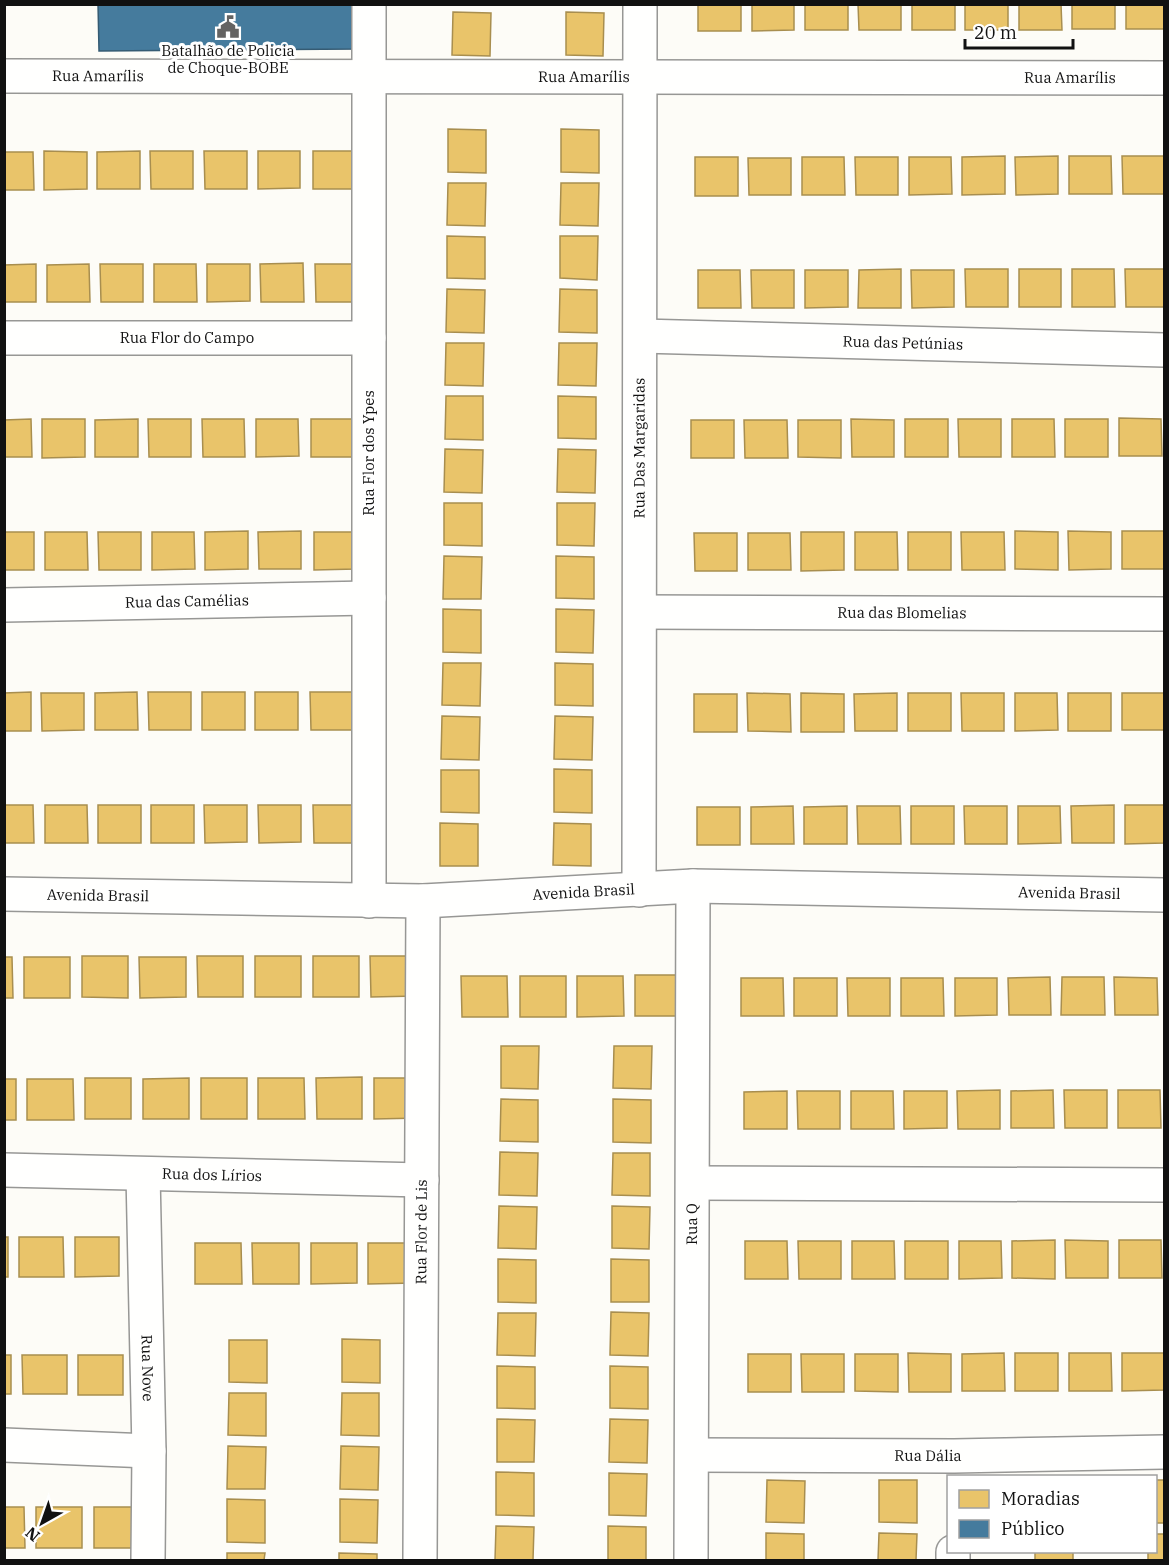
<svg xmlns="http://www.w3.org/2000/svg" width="1169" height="1565" viewBox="0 0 1169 1565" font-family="'IBM Plex Serif',serif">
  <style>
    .homes { fill: #e9c46a; stroke: #a88e4f; stroke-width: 1.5 }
    .public { fill: #457b9d; stroke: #355b73; stroke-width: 1.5 }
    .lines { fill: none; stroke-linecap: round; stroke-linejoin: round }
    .minor-casing { stroke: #979795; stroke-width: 36 }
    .tertiary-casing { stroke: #979795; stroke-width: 36 }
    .minor { stroke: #fffffe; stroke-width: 33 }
    .tertiary { stroke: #fffffe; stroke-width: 33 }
    .labels { text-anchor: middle; stroke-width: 6; stroke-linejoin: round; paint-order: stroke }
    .poi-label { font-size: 15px; fill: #111; stroke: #fff }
    .street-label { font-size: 15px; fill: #111; stroke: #fff }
  </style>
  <rect width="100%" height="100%" fill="#fdfcf7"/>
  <path class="homes" d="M698,4H741V31H698Z
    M752,4H794V30L752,31Z
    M805,4H848V30H805Z
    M858,4H901V30H859Z
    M912,4H955V30H912Z
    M965,4H1008V30H965Z
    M1019,4H1061L1062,30H1019Z
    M1072,4H1115V29H1072Z
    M1126,4H1164V29H1126Z
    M453,12L491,13L490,56L452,55Z
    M566,12L604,13L603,56L566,55Z
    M448,129L486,130V173L448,172Z
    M561,129L599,130V173L561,172Z
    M44,151L87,152V189L44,190Z
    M140,151V189H97V152Z
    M150,151H193V189H151Z
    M204,151H247V189H205Z
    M258,151H300V188L258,189Z
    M313,151H356V189H313Z
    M4,152H33L34,190H4Z
    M1005,156V194L962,195V157Z
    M1058,156V194L1016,195L1015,157Z
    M1069,156H1111L1112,194H1069Z
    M1122,156H1164V194H1123Z
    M695,157H738V196H695Z
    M802,157H844L845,195H802Z
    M855,157H898V195H856Z
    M909,157H951L952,194L909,195Z
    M748,158H791V195H749Z
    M448,183H486L485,226L447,225Z
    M561,183H599L598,226L560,225Z
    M447,236L485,237V279L447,278Z
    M560,236H598L597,280L560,278Z
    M303,263L304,302H261L260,264Z
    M36,264V302H4V265Z
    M89,264L90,302H47V265Z
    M100,264H143V302H101Z
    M154,264H196L197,302H154Z
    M207,264H250V301L207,302Z
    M315,264H358V302H316Z
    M901,269V308H858L859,270Z
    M965,269H1008V307H966Z
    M1019,269H1061V307H1019Z
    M1072,269H1114L1115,307H1072Z
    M1125,269H1164V307H1126Z
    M698,270H740L741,308H698Z
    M751,270H794V308H752Z
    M805,270H848V307L805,308Z
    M911,270H954V307L912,308Z
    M447,289L485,290L484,333L446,332Z
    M560,289L597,290V333L559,332Z
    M446,343H484L483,386L445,385Z
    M559,343H597L596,386L558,385Z
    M446,396H483V440L445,439Z
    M558,396L596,397V439L558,438Z
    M1119,418L1161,419L1162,456H1119Z
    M31,419L32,457H4V420Z
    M42,419H85V457L42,458Z
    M138,419V457H95V420Z
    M148,419H191V457H149Z
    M202,419H244L245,457H203Z
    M256,419H298L299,456L256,457Z
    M311,419H353L354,457H311Z
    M851,419L894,420V457H852Z
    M905,419H948V457H905Z
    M958,419H1001V457H959Z
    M1012,419H1054L1055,457H1012Z
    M1065,419H1108V457H1065Z
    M691,420H734V458H691Z
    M744,420H787L788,458H745Z
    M798,420H841V458L798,457Z
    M445,449L483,450L482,493L444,492Z
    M558,449L596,450L595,493L557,492Z
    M444,503H482V546L444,545Z
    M557,503H595L594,546L557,545Z
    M248,531V569L205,570V532Z
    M301,531V569H259L258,532Z
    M1015,531L1058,532V570L1015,569Z
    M1068,531L1111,532V569L1069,570Z
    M1122,531H1164V569H1122Z
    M4,532H34V570H4Z
    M45,532H87L88,570H45Z
    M98,532H141V570H99Z
    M152,532H194L195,569L152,570Z
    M314,532H356V569L314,570Z
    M801,532H844V570L801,571Z
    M855,532H897L898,570H855Z
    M908,532H951V570H908Z
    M961,532H1004L1005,570H962Z
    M694,533H737V571H695Z
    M748,533H790L791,570H748Z
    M444,556L482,557L481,599H443Z
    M556,556L594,557V599L556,598Z
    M443,609L481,610V653L443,652Z
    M556,609L594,610L593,653L556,652Z
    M443,663H481L480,706L442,705Z
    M555,663L593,664V706L555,705Z
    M31,692V731H4V693Z
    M137,692L138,730H95V693Z
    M148,692H191V730H149Z
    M202,692H245V730H202Z
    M255,692H298V730H255Z
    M310,692H353V730H311Z
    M41,693H84V730L42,731Z
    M747,693L790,694L791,732L748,731Z
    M801,693L844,694V732H801Z
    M897,693V731H855L854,694Z
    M908,693H951V731H908Z
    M961,693H1004V731H962Z
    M1015,693H1057L1058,730L1015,731Z
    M1068,693H1111V731H1068Z
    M1122,693H1164V730H1122Z
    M694,694H737V732H694Z
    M442,716L480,717L479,760L441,759Z
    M555,716L593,717L592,760L554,759Z
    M554,769L592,770V813L554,812Z
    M441,770H479V813L441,812Z
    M4,805H33L34,843H4Z
    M45,805H87L88,843H45Z
    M98,805H141V843H98Z
    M151,805H194V843H151Z
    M204,805H247V842L205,843Z
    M258,805H301V842L259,843Z
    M313,805H356V843H314Z
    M1114,805V843H1072L1071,806Z
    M1125,805H1164V843L1125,844Z
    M793,806L794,844H751V807Z
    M847,806V844H804V807Z
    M857,806H900L901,844H858Z
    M911,806H954V844H911Z
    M964,806H1007V844H965Z
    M1018,806H1060L1061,843L1018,844Z
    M697,807H740V845H697Z
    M440,823L478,824V866H440Z
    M554,823L591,824V866L553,865Z
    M82,956H128V998L82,997Z
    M197,956H243V997H198Z
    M255,956H301V997H255Z
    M313,956H359V997H313Z
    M370,956H417V996L371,997Z
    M4,957H12L13,998H4Z
    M24,957H70V998H24Z
    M139,957H186V997L140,998Z
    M635,975H681V1016H635Z
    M461,976H507L508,1017H462Z
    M520,976H566V1017H520Z
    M577,976H623L624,1016L577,1017Z
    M1050,977L1051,1015H1009L1008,978Z
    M1062,977H1104L1105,1015H1061Z
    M1114,977L1157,978L1158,1015H1115Z
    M741,978H783L784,1016H741Z
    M794,978H837V1016H794Z
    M847,978H890V1016H848Z
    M901,978H943L944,1016H901Z
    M955,978H997V1015L955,1016Z
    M501,1046H539L538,1089L501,1088Z
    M614,1046H652L651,1089L613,1088Z
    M362,1077V1119H317L316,1078Z
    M85,1078H131V1119H85Z
    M189,1078V1119H143V1079Z
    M201,1078H247V1119H201Z
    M258,1078H304L305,1119H258Z
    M374,1078H420V1118L374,1119Z
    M4,1079H16V1120H4Z
    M27,1079H73L74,1120H27Z
    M1000,1090V1129H958L957,1091Z
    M1053,1090L1054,1128H1011V1091Z
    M1064,1090H1107V1128H1065Z
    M1118,1090H1160L1161,1128H1118Z
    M787,1091V1129H744V1092Z
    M797,1091H840V1129H798Z
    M851,1091H893L894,1129H851Z
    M904,1091H947V1128L904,1129Z
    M501,1099L538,1100V1142L500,1141Z
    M613,1099L651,1100V1143L613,1142Z
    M500,1152L538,1153L537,1196L499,1195Z
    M613,1153H650V1196L612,1195Z
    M499,1206L537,1207L536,1249L498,1248Z
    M612,1206L650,1207L649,1249L612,1248Z
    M4,1237H8V1277H4Z
    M19,1237H63L64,1277H19Z
    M75,1237H119V1276L75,1277Z
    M1055,1240V1279L1012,1278V1241Z
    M1065,1240L1108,1241V1278H1066Z
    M1119,1240H1161L1162,1278H1119Z
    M745,1241H787L788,1279H745Z
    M798,1241H841V1279H799Z
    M852,1241H894L895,1279H852Z
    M905,1241H948V1279H905Z
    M959,1241H1001L1002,1278L959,1279Z
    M195,1243H241L242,1284H195Z
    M252,1243H299V1284H253Z
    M311,1243H357V1283L311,1284Z
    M368,1243H414L415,1283L368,1284Z
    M498,1259L536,1260V1303L498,1302Z
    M611,1259L649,1260V1302H611Z
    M611,1312L649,1313L648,1356L610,1355Z
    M498,1313H536L535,1356L497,1355Z
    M342,1339L380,1340V1383L342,1382Z
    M229,1340H267V1383L229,1382Z
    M908,1353L951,1354V1392H909Z
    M1004,1353L1005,1391H962V1354Z
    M1015,1353H1058V1391H1015Z
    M1069,1353H1111L1112,1391H1069Z
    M1122,1353H1164V1390L1122,1391Z
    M748,1354H791V1392H748Z
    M801,1354H844V1392H802Z
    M855,1354H898V1392L855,1391Z
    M4,1355H11V1394H4Z
    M22,1355H67V1394H23Z
    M78,1355H123V1395H78Z
    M497,1366L535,1367V1409L497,1408Z
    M610,1366L648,1367V1409L610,1408Z
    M229,1393H266V1436L228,1435Z
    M342,1393H379V1436L341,1435Z
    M497,1419L535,1420L534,1462H497Z
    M610,1419L648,1420L647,1463L609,1462Z
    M228,1446L266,1447L265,1489H227Z
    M341,1446L379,1447L378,1490L340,1489Z
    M496,1472L534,1473V1516L496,1515Z
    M609,1473L647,1474L646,1516L609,1515Z
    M767,1480L805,1481L804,1523L766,1522Z
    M879,1480H917V1523L879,1522Z
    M1156,1480H1164V1523H1156Z
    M227,1499L265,1500V1543L227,1542Z
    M340,1499L378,1500L377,1543L340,1542Z
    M4,1507H24L25,1548H4Z
    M36,1507H82V1548H36Z
    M94,1507H140V1548H94Z
    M496,1526L534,1527L533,1560H495Z
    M608,1526L646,1527V1560H608Z
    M766,1533L804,1534V1560H766Z
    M879,1533L917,1534L916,1560H878Z
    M1156,1534H1164V1560H1148V1552H1156Z
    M1035,1552H1073V1560H1035Z
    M227,1553H265L264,1560H227Z
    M339,1553L377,1554V1560H339Z"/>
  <path class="public" d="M98,4H357V49L99,51Z"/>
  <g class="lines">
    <g class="minor-casing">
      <g id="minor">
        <path d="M369,4V901"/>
        <path id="s1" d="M4,76L1164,78"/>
        <path id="s2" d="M641,336L1164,350"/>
        <path id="s3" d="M4,338H369"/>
        <path id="s4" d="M4,605L369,598"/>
        <path id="s5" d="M640,612L1164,614"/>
        <path id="s6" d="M639,890L640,4"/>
        <path id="s7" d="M4,1170L422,1180"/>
        <path id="s8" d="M143,1174L149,1451L148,1560"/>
        <path d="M693,1183L1164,1185"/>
        <path d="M4,1445L149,1451"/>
        <path id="s9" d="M692,1455L954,1456L1164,1452"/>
        <path id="s10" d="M420,1560L423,901"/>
        <path id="s11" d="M691,1560L693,886"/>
        <path d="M953,1560V1552"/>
      </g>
    </g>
    <g class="tertiary-casing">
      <g id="tertiary">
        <path id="s12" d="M4,894L423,901L693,886L1164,895"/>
      </g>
    </g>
    <use href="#minor" class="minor"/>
    <use href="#tertiary" class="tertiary"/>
  </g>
  <defs>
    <g id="civic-bare" transform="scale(1.8)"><path d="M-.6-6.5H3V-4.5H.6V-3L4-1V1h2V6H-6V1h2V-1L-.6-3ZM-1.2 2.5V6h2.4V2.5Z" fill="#646362" stroke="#fff" stroke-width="2.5" paint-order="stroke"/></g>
  </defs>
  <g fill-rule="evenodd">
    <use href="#civic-bare" x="228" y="27"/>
  </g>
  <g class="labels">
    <g class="poi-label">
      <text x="228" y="56">Batalhão de Policia<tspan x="228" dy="17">de Choque-BOBE</tspan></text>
    </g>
    <g class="street-label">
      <text dy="5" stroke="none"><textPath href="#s1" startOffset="94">Rua Amarílis</textPath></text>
      <text dy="5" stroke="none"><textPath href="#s1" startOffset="580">Rua Amarílis</textPath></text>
      <text dy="5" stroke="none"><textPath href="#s1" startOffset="1066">Rua Amarílis</textPath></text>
      <text dy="5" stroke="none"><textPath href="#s3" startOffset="183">Rua Flor do Campo</textPath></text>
      <text dy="5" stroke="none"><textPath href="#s2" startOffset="262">Rua das Petúnias</textPath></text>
      <text dy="5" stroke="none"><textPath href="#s6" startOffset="442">Rua Das Margaridas</textPath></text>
      <text transform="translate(369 453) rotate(-90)" y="5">Rua Flor dos Ypes</text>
      <text dy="5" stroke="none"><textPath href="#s4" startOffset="183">Rua das Camélias</textPath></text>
      <text dy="5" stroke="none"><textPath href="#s5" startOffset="262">Rua das Blomelias</textPath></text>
      <text dy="5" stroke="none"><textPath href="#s12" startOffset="580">Avenida Brasil</textPath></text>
      <text dy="5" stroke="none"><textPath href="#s12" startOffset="1066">Avenida Brasil</textPath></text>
      <text dy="5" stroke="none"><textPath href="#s12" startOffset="94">Avenida Brasil</textPath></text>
      <text dy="5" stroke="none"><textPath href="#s7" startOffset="208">Rua dos Lírios</textPath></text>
      <text dy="5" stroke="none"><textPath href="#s11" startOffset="336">Rua Q</textPath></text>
      <text dy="5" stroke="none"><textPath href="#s10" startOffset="328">Rua Flor de Lis</textPath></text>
      <text dy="5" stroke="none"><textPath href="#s8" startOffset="194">Rua Nove</textPath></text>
      <text dy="5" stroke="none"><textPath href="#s9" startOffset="236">Rua Dália</textPath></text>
    </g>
  </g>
  <rect width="1169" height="1565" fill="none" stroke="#111111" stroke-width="12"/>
  <rect x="947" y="1475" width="210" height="78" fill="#ffffff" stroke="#a0a0a0" stroke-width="1.5"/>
  <rect x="959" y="1490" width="30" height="18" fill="#e9c46a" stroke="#a0a0a0" stroke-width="1.5"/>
  <text x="1001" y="1505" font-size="18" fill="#111111">Moradias</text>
  <rect x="959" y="1520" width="30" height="18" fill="#457b9d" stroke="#a0a0a0" stroke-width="1.5"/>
  <text x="1001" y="1535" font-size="18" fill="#111111">Público</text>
  <g transform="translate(42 1523) rotate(220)" stroke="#ffffff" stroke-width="4.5" paint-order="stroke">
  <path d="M0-4.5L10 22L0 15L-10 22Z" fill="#111111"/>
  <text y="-9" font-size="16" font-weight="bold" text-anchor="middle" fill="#111111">N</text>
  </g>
  <path d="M965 39v9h108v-9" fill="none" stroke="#111111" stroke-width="3"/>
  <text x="974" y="39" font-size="18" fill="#111111" stroke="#ffffff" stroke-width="4.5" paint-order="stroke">20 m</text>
</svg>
